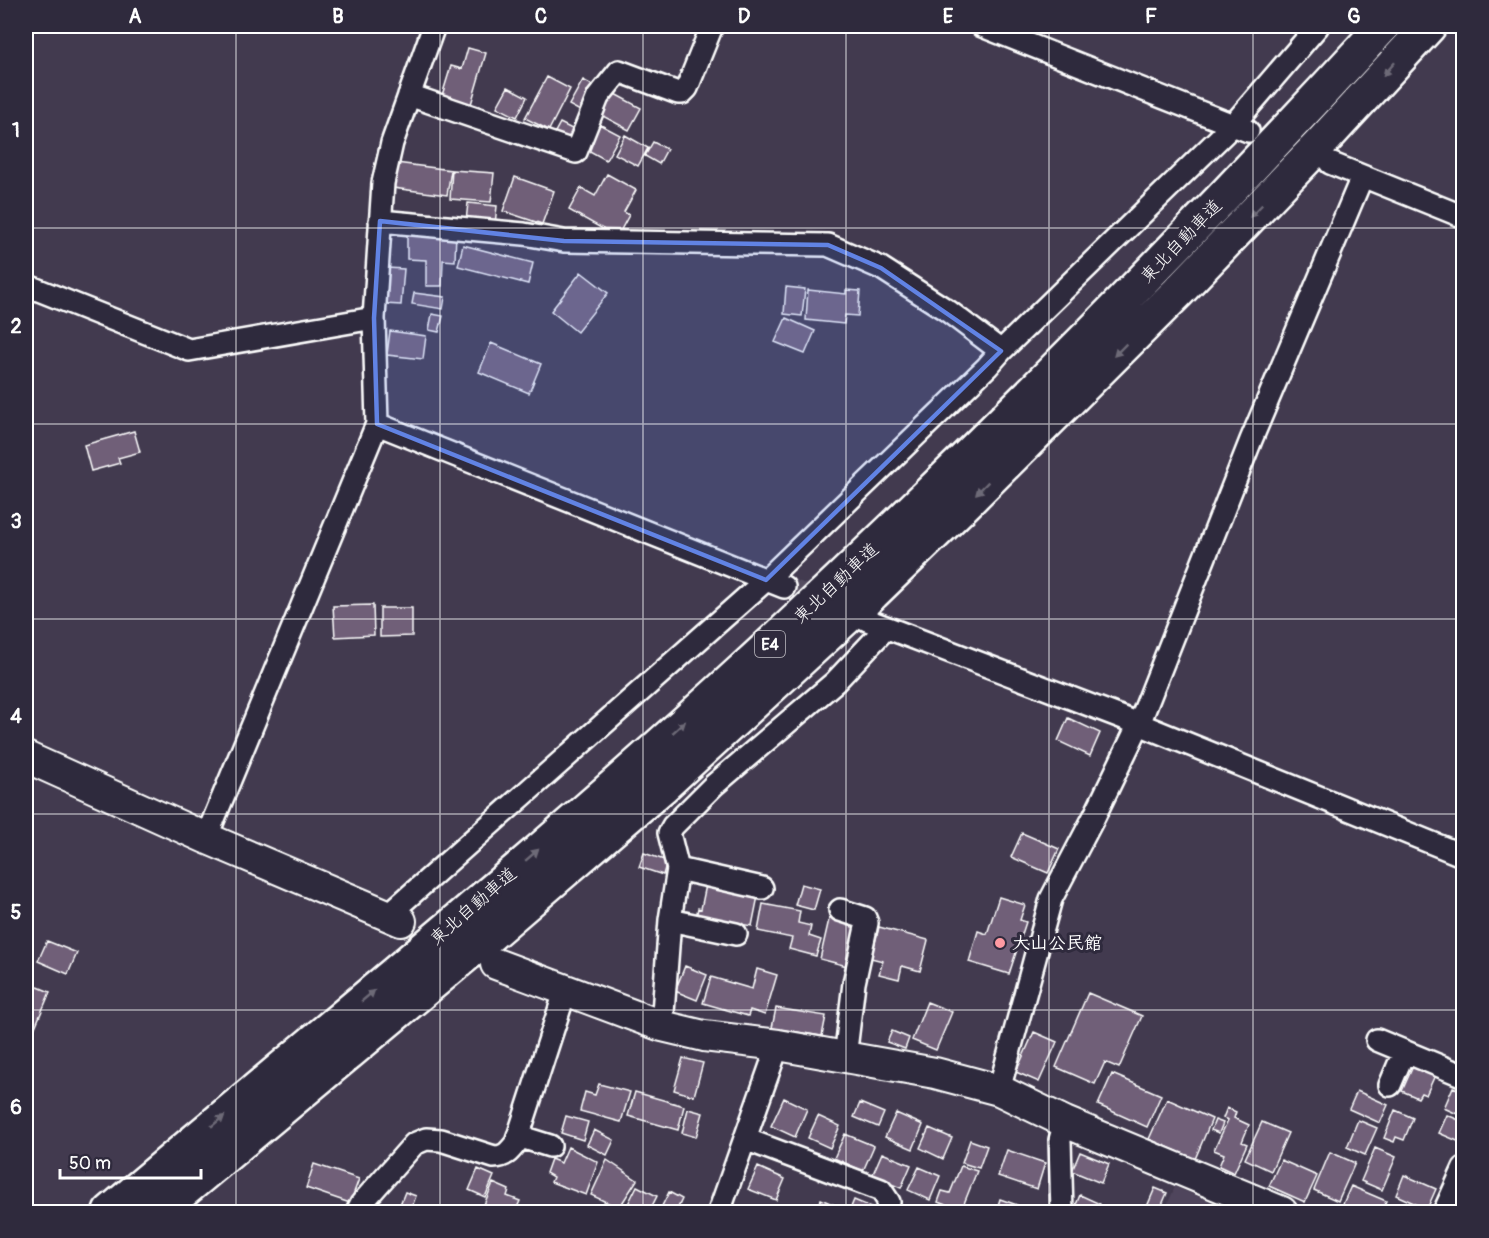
<svg xmlns="http://www.w3.org/2000/svg" width="1489" height="1238" viewBox="0 0 1489 1238" font-family="Pangolin,'Klee One',sans-serif">
  <style>
    .built { fill: #50455b }
    .building { fill: #6f5e78; stroke: #fff; stroke-width: 1.5 }
    .lines { fill: none; stroke-linecap: round; stroke-linejoin: round }
    .street-tunnel { stroke: #554e61; stroke-width: 21; stroke-dasharray: 21 10; stroke-linecap: butt }
    .street-casing { stroke: #fff; stroke-width: 26 }
    .secondary-casing { stroke: #fff; stroke-width: 34 }
    .highway-casing { stroke: #fff; stroke-width: 38 }
    .street { stroke: #2f2a3d; stroke-width: 21 }
    .secondary { stroke: #2f2a3d; stroke-width: 30 }
    .highway { stroke: #2f2a3d; stroke-width: 33 }
    .oneway { fill: #6d6a77 }
    .marked { fill: #6183e4; fill-opacity: 0.2; stroke: #6183e4; stroke-width: 4.5; stroke-linejoin: round }
    .grid { fill: none; stroke: #fff; stroke-width: 1.5; stroke-opacity: 0.55 }
    .poi-dot { fill: #ff9aa2; stroke: #2f2a3d; stroke-width: 2 }
    .labels { text-anchor: middle; stroke-width: 6; stroke-linejoin: round; paint-order: stroke }
    .shield { fill: #2f2a3d; stroke: #c1bfc5; stroke-width: 1.5 }
    .shield-label { font-size: 16px; font-weight: bold; fill: #fff }
    .street-label { font-size: 18px; fill: #fff; stroke: #2f2a3d }
    .poi-label { font-size: 18px; font-weight: bold; fill: #fff; stroke: #2f2a3d; text-anchor: start }
    .neatline { fill: none; stroke: #fff; stroke-width: 2 }
    .grid-label { font-size: 20px; text-anchor: middle; font-weight: bold; fill: #fff }
  </style>
  <rect width="100%" height="100%" fill="#423a4f"/>
  <filter id="ink" filterUnits="userSpaceOnUse"><feTurbulence type="fractalNoise" baseFrequency=".0167" numOctaves="2"/><feDisplacementMap in="SourceGraphic" scale="12" xChannelSelector="R" yChannelSelector="G"/><feConvolveMatrix kernelMatrix="1 2 1 2 8 2 1 2 1" color-interpolation-filters="sRGB"/></filter>
  <g filter="url(#ink)">
    <path class="built" d="M1175,1187L1235,1212H1164Z"/>
    <path class="building" d="M468,48L486,53L469,111L440,102L451,66L462,69Z
      M547,77L570,89L549,130L525,118Z
      M583,80L594,86L580,111L569,105Z
      M508,87L527,97L517,117L497,107Z
      M611,92L641,108L629,130L599,114Z
      M560,123L578,132L572,144L554,134Z
      M599,124L620,135L606,160L586,149Z
      M625,135L648,148L638,166L615,154Z
      M653,142L667,149L659,164L645,156Z
      M396,163L451,170L447,195L393,188Z
      M452,170L494,173L491,202L450,199Z
      M607,174L636,190L624,212L629,215L617,237L569,210L581,188L595,196Z
      M515,177L554,191L542,224L503,211Z
      M468,203L497,206L495,224L466,221Z
      M407,230L456,231L455,261L443,260L442,286H426V260L407,259Z
      M463,245L533,263L528,284L458,266Z
      M387,268L404,269L401,305L384,304Z
      M581,272L608,293L577,332L551,311Z
      M786,287L805,289L802,316L784,314Z
      M808,290L846,294V290L860,291L858,316L845,315L844,324L806,320Z
      M414,293L445,297L443,309L412,304Z
      M432,314L443,316L439,332L429,330Z
      M786,318L815,331L805,354L775,342Z
      M390,331L426,336L423,359L387,355Z
      M491,343L541,364L529,393L479,372Z
      M134,431L140,452L118,458L120,463L91,471L84,445Z
      M373,605L374,635L335,637L333,606Z
      M380,608H412V636L380,637Z
      M1068,718L1100,733L1090,756L1058,741Z
      M1022,833L1059,849L1048,873L1011,857Z
      M644,853L667,861L663,875L639,867Z
      M801,884L820,889L814,910L795,905Z
      M706,885L758,896L752,926L696,917L698,908L701,909Z
      M999,897L1025,905L1020,920L1026,922L1009,974L969,962L978,931L987,934Z
      M763,904L800,911L798,923L811,926L809,936L821,940L816,956L789,949L792,938L758,931Z
      M830,915L861,923L851,967L820,959Z
      M879,927L928,940L920,971L902,966L899,979L879,974L883,961L871,958Z
      M47,941L77,953L68,974L38,961Z
      M685,966L707,975L697,1000L675,991Z
      M757,969L777,975L765,1015L750,1010L748,1016L703,1003L711,977L752,989Z
      M26,982L50,992L32,1034L26,1031Z
      M1088,993L1142,1016L1119,1068L1105,1062L1095,1084L1056,1067Z
      M927,1002L952,1012L936,1050L912,1040Z
      M776,1008L826,1016L822,1036L772,1028Z
      M892,1031L909,1038L905,1049L887,1042Z
      M1034,1032L1057,1042L1039,1082L1016,1072Z
      M683,1058L703,1063L694,1096L674,1090Z
      M1414,1064L1436,1073L1426,1095L1421,1093L1418,1098L1402,1091Z
      M1112,1074L1161,1095L1147,1127L1098,1105Z
      M599,1084L630,1092L621,1122L580,1111L585,1092L595,1095Z
      M1453,1087L1464,1092V1117L1444,1108Z
      M1357,1091L1388,1105L1380,1123L1349,1109Z
      M635,1092L684,1106L678,1130L628,1116Z
      M784,1098L807,1109L795,1137L771,1126Z
      M1167,1099L1212,1119L1195,1159L1149,1139Z
      M860,1103L884,1113L878,1127L854,1117Z
      M1227,1108L1236,1112L1234,1118L1249,1125L1242,1142L1247,1144L1234,1173L1219,1166L1224,1154L1214,1150L1228,1120L1223,1118Z
      M688,1109L703,1113L696,1137L682,1133Z
      M1395,1110L1413,1118L1404,1140L1396,1137L1394,1142L1384,1138Z
      M896,1113L923,1125L913,1149L885,1137Z
      M1447,1115L1464,1122L1462,1143L1439,1133Z
      M566,1116L588,1122L583,1140L561,1133Z
      M818,1116L840,1126L830,1148L808,1138Z
      M1215,1120L1223,1123L1219,1133L1211,1130Z
      M1358,1120L1377,1128L1365,1155L1347,1147Z
      M1262,1122L1288,1133L1271,1171L1245,1159Z
      M929,1128L952,1138L943,1159L920,1148Z
      M594,1130L614,1140L607,1155L587,1145Z
      M845,1134L874,1146L863,1171L834,1158Z
      M970,1140L987,1146L979,1168L962,1163Z
      M568,1147L598,1162L586,1195L551,1182L553,1177L546,1173L551,1159L561,1163Z
      M1375,1148L1396,1157L1382,1190L1361,1181Z
      M1007,1150L1045,1163L1037,1189L998,1176Z
      M1080,1152L1109,1164L1101,1183L1072,1171Z
      M1330,1152L1355,1163L1338,1201L1314,1190Z
      M882,1153L911,1165L901,1188L872,1176Z
      M607,1160L637,1180L619,1208L591,1195Z
      M1281,1160L1317,1176L1305,1202L1269,1186Z
      M314,1164L359,1179L350,1203L306,1188Z
      M961,1166L977,1171L961,1211L938,1202L942,1191L950,1193Z
      M758,1167L785,1179L776,1200L748,1189Z
      M919,1167L940,1176L930,1200L908,1190Z
      M478,1169L494,1176L485,1197L469,1190Z
      M1404,1175L1436,1189L1427,1209L1396,1195Z
      M493,1183L509,1190L507,1196L520,1201L515,1212H481Z
      M637,1186L657,1196L649,1212L637,1207L635,1212H624Z
      M1351,1186L1386,1201L1381,1212H1352L1353,1210L1342,1206Z
      M1155,1188L1167,1193L1159,1212L1146,1209Z
      M405,1192L416,1196L410,1212H397Z
      M669,1192L682,1199L676,1212H659Z
      M1080,1195L1100,1204L1096,1212H1073Z
      M821,1199L846,1210L845,1212H816Z
      M1000,1199L1017,1205L1015,1212H996Z
      M854,1200L878,1210L877,1212H849Z"/>
    <g class="lines">
      <path class="street-tunnel" d="M784,587L828,604"/>
      <g class="street-casing">
        <path id="street" d="M982,26L1248,131
          M409,95L576,152L598,97L619,71L678,93H682L687,88L712,26
          M1330,163L1464,217
          M380,221L524,234L564,241L828,245L881,268L948,311L1001,351L1233,125L1318,26
          M26,285L189,350L374,318
          M377,424L784,587
          M867,620L1139,724L1464,856
          M206,838L377,424L374,318L383,183L392,143L434,26
          M678,869L762,888
          M840,910L865,918L867,923L854,983L845,1058
          M388,915L766,580L987,367L1001,351
          M670,920L736,934
          M662,1026L670,920L678,869L669,833L673,826L714,785L835,682L886,628
          M1377,1040L1464,1076
          M1390,1085L1404,1052
          M999,1090L1051,899L1094,817L1139,724L1251,440L1362,177
          M518,1136L550,1146
          M745,1139L881,1190L889,1202L886,1212
          M357,1212L361,1204L414,1144L426,1139L441,1140L494,1157C505,1157 509,1152 516,1143L566,989
          M719,1212L778,1045
          M1062,1212L1060,1140L1065,1122
          M1444,1212L1464,1168"/>
      </g>
      <g class="secondary-casing">
        <path id="secondary" d="M26,757L206,838L401,921
          M496,964L662,1026L704,1036L778,1045L935,1073L999,1090L1065,1122L1282,1212"/>
      </g>
      <g class="highway-casing">
        <path id="highway" d="M110,1212C323,1032 542,855 748,665C969,461 1180,247 1383,26
          M158,1212L491,934L662,787L873,593L965,504L1177,293L1322,142L1429,26"/>
      </g>
      <use href="#street" class="street"/>
      <use href="#secondary" class="secondary"/>
      <use href="#highway" class="highway"/>
    </g>
    <defs><path id="oneway-solid" d="M-6-.8H1V-3.2L6.5 0L1 3.2V.8H-6Z" transform="scale(1.5)"/></defs>
    <g class="oneway">
      <use href="#oneway-solid" transform="translate(1389 69) rotate(132)"/>
      <use href="#oneway-solid" transform="translate(1256 211) rotate(134)"/>
      <use href="#oneway-solid" transform="translate(1120 350) rotate(135)"/>
      <use href="#oneway-solid" transform="translate(982 488) rotate(135)"/>
      <use href="#oneway-solid" transform="translate(679 727) rotate(-42)"/>
      <use href="#oneway-solid" transform="translate(532 855) rotate(-41)"/>
      <use href="#oneway-solid" transform="translate(368 996) rotate(-40)"/>
      <use href="#oneway-solid" transform="translate(218 1121) rotate(-40)"/>
    </g>
  </g>
  <path class="marked" d="M380,221L564,241L828,245L881,268L1001,351L766,580L377,424L374,318Z"/>
  <path class="grid" d="M236,26V1212M440,26V1212M643,26V1212M846,26V1212M1049,26V1212M1253,26V1212M26,228H1464M26,424H1464M26,619H1464M26,814H1464M26,1010H1464"/>
  <circle class="poi-dot" cx="1000" cy="943" r="6"/>
  <g class="labels">
    <rect class="shield" x="755" y="631" width="30" height="26" rx="4.5"/>
    <g class="shield-label">
      <text x="770" y="650">E4</text>
    </g>
    <g class="street-label">
      <text transform="translate(1181 241) rotate(-46)" y="6">東北自動車道</text>
      <text transform="translate(836 583) rotate(-43)" y="6">東北自動車道</text>
      <text transform="translate(473 906) rotate(-41)" y="6">東北自動車道</text>
    </g>
    <g class="poi-label">
      <text x="1012" y="949">大山公民館</text>
    </g>
  </g>
  <rect width="1489" height="1238" fill="none" stroke="#2f2a3d" stroke-width="66"/>
  <path d="M60 1169v9h141v-9" fill="none" stroke="#ffffff" stroke-width="3"/>
  <text x="69" y="1169" font-size="18" fill="#ffffff" stroke="#2f2a3d" stroke-width="4.5" paint-order="stroke">50 m</text>
  <rect x="33" y="33" width="1423" height="1172" class="neatline"/>
  <g class="grid-label">
    <text x="135" y="23">A</text>
    <text x="338" y="23">B</text>
    <text x="541" y="23">C</text>
    <text x="744" y="23">D</text>
    <text x="948" y="23">E</text>
    <text x="1151" y="23">F</text>
    <text x="1354" y="23">G</text>
    <text x="16" y="137">1</text>
    <text x="16" y="333">2</text>
    <text x="16" y="528">3</text>
    <text x="16" y="723">4</text>
    <text x="16" y="919">5</text>
    <text x="16" y="1114">6</text>
  </g>
</svg>
